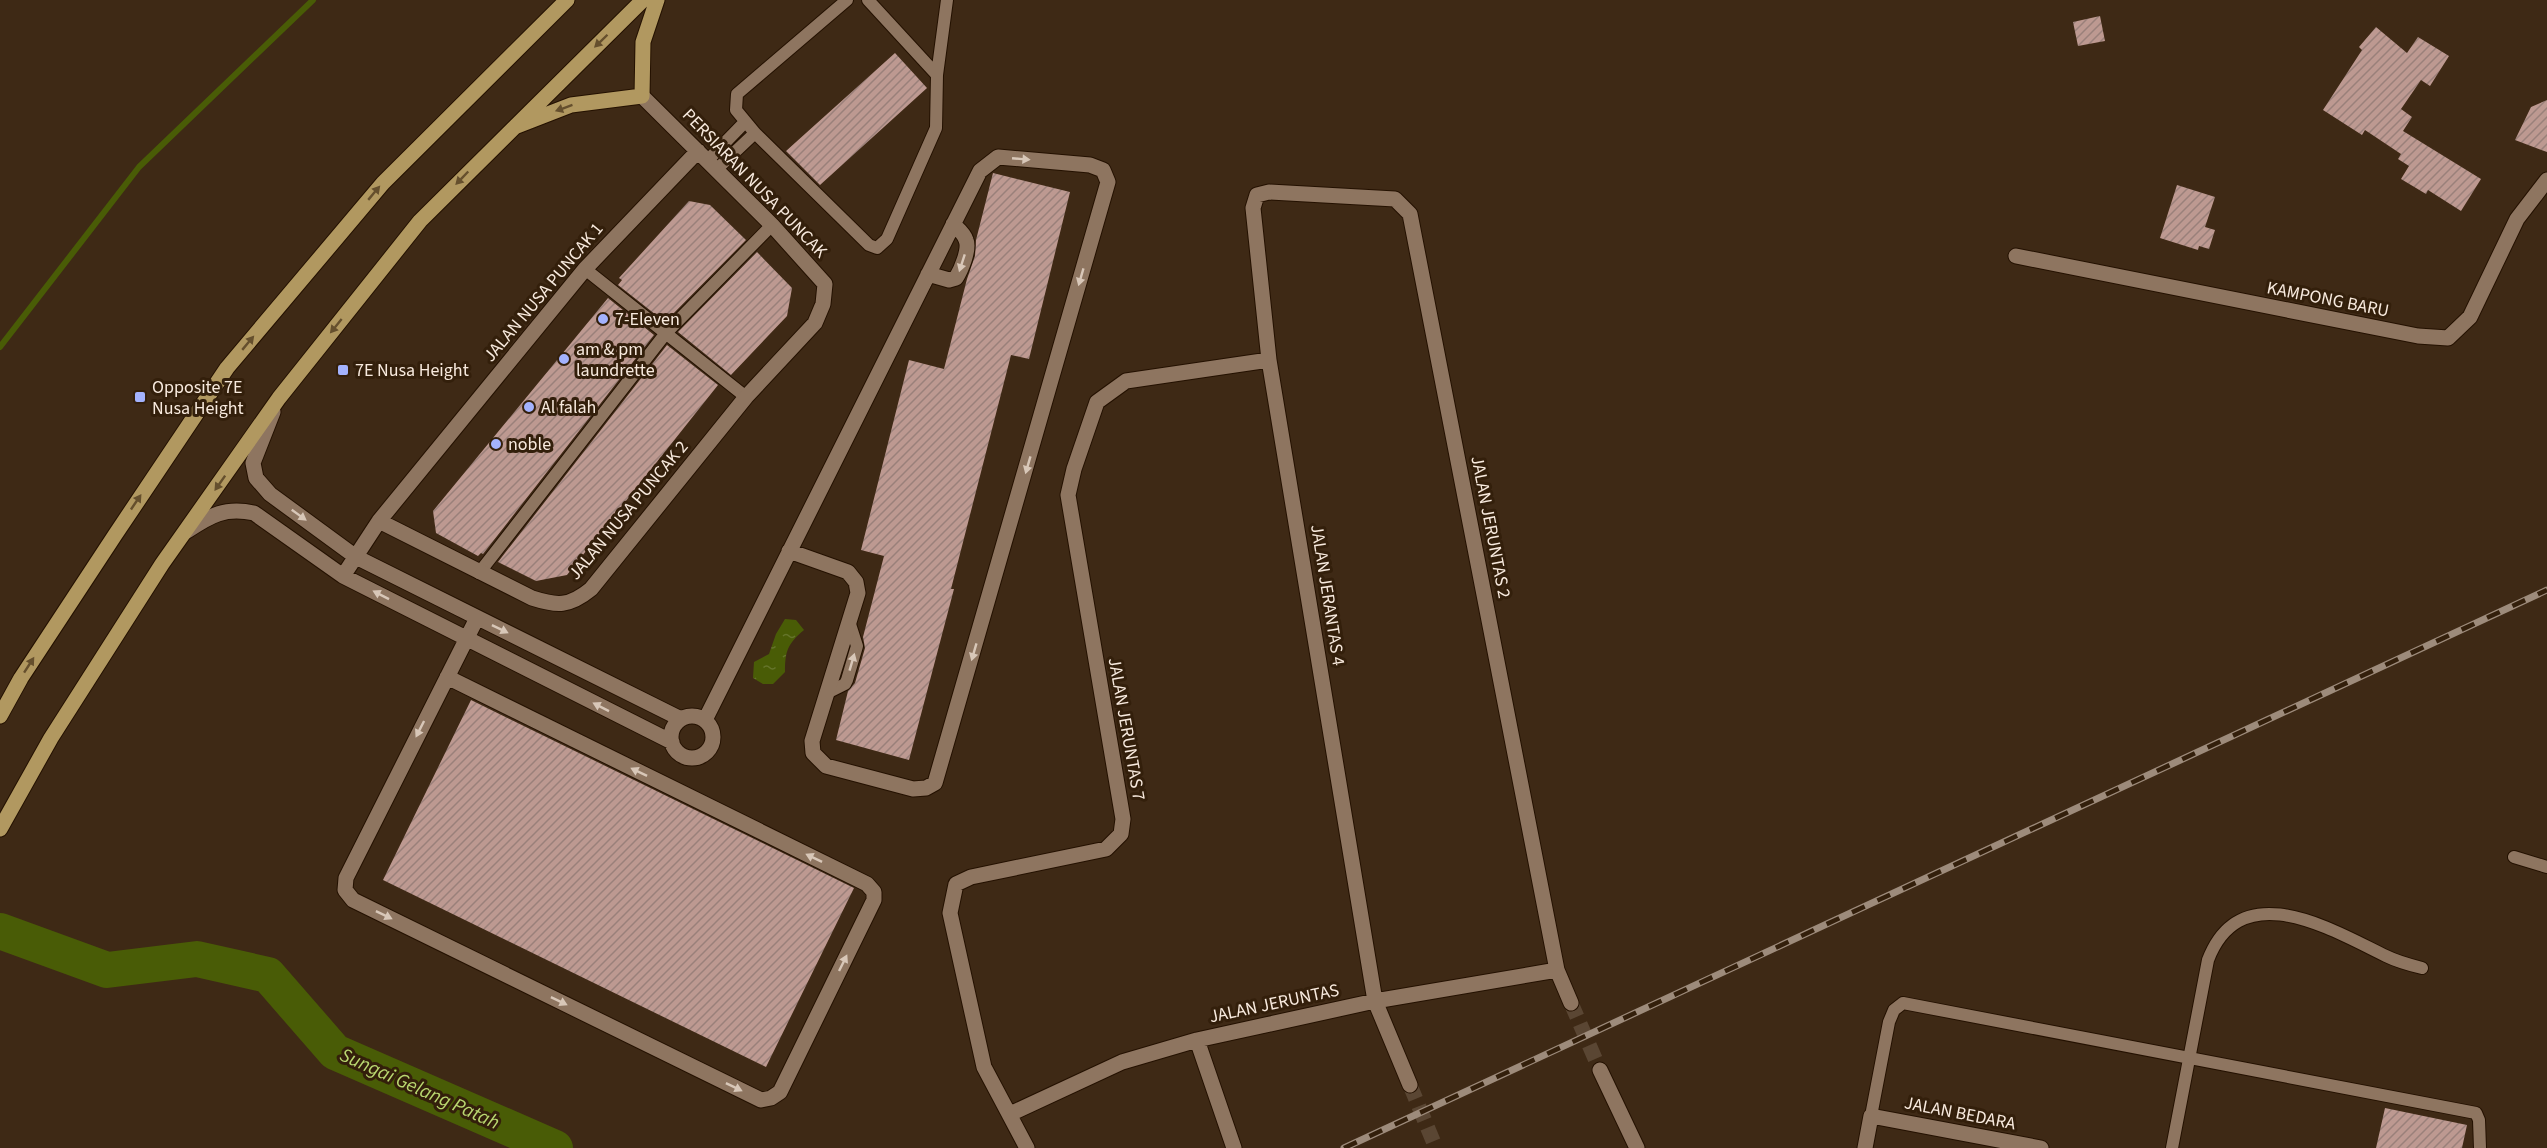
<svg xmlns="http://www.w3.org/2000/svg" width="2547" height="1148" viewBox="0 0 2547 1148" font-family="'Source Sans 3',sans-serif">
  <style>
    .water { fill: url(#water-ripples) }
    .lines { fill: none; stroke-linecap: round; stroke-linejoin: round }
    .stream { stroke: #495c06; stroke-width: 6 }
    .river { stroke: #495c06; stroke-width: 36 }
    .building { fill: url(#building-hatch) }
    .street-tunnel { stroke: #5a4633; stroke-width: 15; stroke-dasharray: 15 8; stroke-linecap: butt }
    .lane-casing { stroke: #241100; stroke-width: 14 }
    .street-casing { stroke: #241100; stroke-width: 17 }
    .primary-casing { stroke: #241100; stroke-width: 17 }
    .lane { stroke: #8e7560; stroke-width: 12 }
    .street { stroke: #8e7560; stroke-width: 15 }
    .primary { stroke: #b19860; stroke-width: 15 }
    .rail-casing { stroke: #9d8b7b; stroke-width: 7 }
    .rail { stroke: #331f0b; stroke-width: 4.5; stroke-dasharray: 14; stroke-linecap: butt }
    .oneway { fill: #654f2d }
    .oneway2 { fill: #d8c7b8 }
    .poi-dot { fill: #a3b2fd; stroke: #331f0b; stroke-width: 2 }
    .labels { text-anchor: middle; stroke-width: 6; stroke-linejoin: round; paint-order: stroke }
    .street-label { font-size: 18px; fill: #f8eade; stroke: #331f0b }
    .poi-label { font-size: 18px; fill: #f8eade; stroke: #331f0b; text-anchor: start }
    .water-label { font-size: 20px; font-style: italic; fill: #b9d770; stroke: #331f0b }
  </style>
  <defs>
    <pattern id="water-ripples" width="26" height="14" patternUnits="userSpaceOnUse" patternTransform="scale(1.5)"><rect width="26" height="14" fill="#495c06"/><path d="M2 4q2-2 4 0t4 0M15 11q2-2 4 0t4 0" fill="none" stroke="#64742a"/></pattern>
    <pattern id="building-hatch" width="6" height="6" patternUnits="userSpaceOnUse" patternTransform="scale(1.5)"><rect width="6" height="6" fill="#bd9991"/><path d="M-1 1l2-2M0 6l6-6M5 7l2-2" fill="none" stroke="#9a807a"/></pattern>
  </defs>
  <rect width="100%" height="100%" fill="#3e2915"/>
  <path class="water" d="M785,619L796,620L804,630C787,644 785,652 785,672L773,684H763L753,678L754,662L769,654L776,634Z"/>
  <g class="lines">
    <path class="stream" d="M0,347L139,167L313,0"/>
    <path class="river" d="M0,931L107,970L197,959L268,975L335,1052L555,1148"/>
  </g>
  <path class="building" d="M2100,16L2105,41L2078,46L2073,22Z
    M2376,27L2407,53L2418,37L2449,56L2430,86L2421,80L2401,109L2412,117L2403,131L2481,179L2461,211L2428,190L2426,194L2401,179L2409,166L2398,159L2401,154L2365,130L2362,135L2323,110L2362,50L2359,47Z
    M895,53L927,88L820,185L786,151Z
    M2547,100V152L2515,140L2531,107Z
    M993,173L1070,192L1029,359L1011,355L951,589H954L909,760L836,740L848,691L855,683L865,648L863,637L884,556L861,550L909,360L944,369L967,279L975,256L976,240Z
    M2177,185L2215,197L2205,227L2215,230L2209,249L2199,246L2198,250L2160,238Z
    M689,201L710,205L746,240L665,322L618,285L622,280L619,278Z
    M757,252L792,288L787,316L731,375L678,332Z
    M608,298L654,335L483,554L481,553L478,556L436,533L433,511Z
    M667,345L718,385L567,575L536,581L498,562Z
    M471,700L854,888L766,1067L383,880Z
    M2385,1108L2467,1125L2462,1148H2376Z"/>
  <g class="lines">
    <path class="street-tunnel" d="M1571,1003L1600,1070
      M1410,1085L1436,1148"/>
    <g class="lane-casing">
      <path id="lane" d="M847,0L737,94L736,110L755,133L869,245L877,248L887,239L936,128L937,75L947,0
        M868,0L937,75
        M708,160L745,122
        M717,169L755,133
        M585,269L746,397
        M479,573L666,333L772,225
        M827,693L845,684L847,680L857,646L849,621
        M2514,857L2547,867
        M1871,1116L1889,1022L1894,1010L1903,1003L2476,1113L2479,1120L2480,1148
        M2172,1148L2208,960C2241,874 2332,930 2386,956C2398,962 2410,965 2422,968"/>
    </g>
    <g class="street-casing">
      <path id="street" d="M2016,256L2418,336L2448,338L2470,317L2517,219L2547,180
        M928,274L949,280L956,278C961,270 970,249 966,240C964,233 958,229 953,224
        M273,412L253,463L256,478L270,494L356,557L681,719
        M379,521L532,598C557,606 569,607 591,589L746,397L815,323L823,304L825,284L772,225L642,96
        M187,531C211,515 225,507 254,513L343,576L672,742
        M343,576L379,521L585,269L698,151
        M447,677L867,884L874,892V900L780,1092L771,1098L761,1100L353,900L345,890L346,878L477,618
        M671 737a21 21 0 1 1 42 0a21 21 0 1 1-42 0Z
        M705,720L980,171L998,157L1090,165L1103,170L1108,182L935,783L926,788L913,789L826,766L813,753L812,741L858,593L856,582L848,572L789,551
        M1197,1040L1234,1148
        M1600,1070L1637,1148
        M1410,1085L1375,1001L1269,360L1253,208L1257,195L1269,192L1395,199L1410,214L1557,970L1571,1003
        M1010,1114L1122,1062L1197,1040L1375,1001L1557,970
        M1027,1148L984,1067L950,913L956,884L971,877L1106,849L1121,834L1123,819L1068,495L1074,469L1097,402L1126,381L1269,360
        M1865,1148L1871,1116L2041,1148"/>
    </g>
    <g class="primary-casing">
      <path id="primary" d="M517,126L571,105L642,96L643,42L657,0
        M0,716L21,678L115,535L227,368L383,183L567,0
        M0,829L51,738L162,564L279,398L420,221L643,0"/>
    </g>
    <use href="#lane" class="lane"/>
    <use href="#street" class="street"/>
    <use href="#primary" class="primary"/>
    <g class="rail-casing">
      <path id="rail" d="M1344,1148L2547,590"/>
    </g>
    <use href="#rail" class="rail"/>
  </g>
  <defs><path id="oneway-solid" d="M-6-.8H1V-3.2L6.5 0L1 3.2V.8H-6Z" transform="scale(1.5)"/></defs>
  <g class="oneway">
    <use href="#oneway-solid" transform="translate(601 41) rotate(136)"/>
    <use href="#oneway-solid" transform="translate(564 108) rotate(160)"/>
    <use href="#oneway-solid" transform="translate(462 178) rotate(134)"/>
    <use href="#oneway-solid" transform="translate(374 193) rotate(-50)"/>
    <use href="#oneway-solid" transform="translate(336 326) rotate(129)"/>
    <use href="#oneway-solid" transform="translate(248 343) rotate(-50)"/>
    <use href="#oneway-solid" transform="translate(220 483) rotate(125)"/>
    <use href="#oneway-solid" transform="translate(136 502) rotate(-56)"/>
    <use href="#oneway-solid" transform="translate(29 665) rotate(-57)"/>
  </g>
  <g class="oneway2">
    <use href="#oneway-solid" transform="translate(1021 159) rotate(5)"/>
    <use href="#oneway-solid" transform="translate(962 263) rotate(108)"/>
    <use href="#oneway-solid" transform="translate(1081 277) rotate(106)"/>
    <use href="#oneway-solid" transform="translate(1028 465) rotate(106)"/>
    <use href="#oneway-solid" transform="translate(299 515) rotate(36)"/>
    <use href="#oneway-solid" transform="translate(381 595) rotate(-153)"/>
    <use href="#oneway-solid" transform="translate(500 629) rotate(26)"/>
    <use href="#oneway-solid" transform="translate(974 652) rotate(106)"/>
    <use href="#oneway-solid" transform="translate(852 662) rotate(-74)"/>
    <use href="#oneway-solid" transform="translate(601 707) rotate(-153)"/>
    <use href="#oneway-solid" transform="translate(420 729) rotate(117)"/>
    <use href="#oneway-solid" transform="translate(639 772) rotate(-154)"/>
    <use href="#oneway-solid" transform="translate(814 858) rotate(-154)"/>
    <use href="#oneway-solid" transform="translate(384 915) rotate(26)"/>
    <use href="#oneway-solid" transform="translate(843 963) rotate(-64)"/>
    <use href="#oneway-solid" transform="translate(559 1001) rotate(26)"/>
    <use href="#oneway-solid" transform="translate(734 1087) rotate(26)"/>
  </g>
  <g class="poi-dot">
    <circle cx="603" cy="319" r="6"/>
    <circle cx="564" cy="359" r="6"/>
    <rect x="337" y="364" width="12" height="12" rx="3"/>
    <rect x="134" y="391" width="12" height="12" rx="3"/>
    <circle cx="529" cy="407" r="6"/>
    <circle cx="496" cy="444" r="6"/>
  </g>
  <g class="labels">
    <g class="street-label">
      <text transform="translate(755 183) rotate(46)" y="6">PERSIARAN NUSA PUNCAK</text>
      <text transform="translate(543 292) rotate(-50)" y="6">JALAN NUSA PUNCAK 1</text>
      <text transform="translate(2328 299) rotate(11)" y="6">KAMPONG BARU</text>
      <text transform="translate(628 510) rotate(-50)" y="6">JALAN NUSA PUNCAK 2</text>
      <text transform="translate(1491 527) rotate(79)" y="6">JALAN JERUNTAS 2</text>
      <text transform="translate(1328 595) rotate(81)" y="6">JALAN JERANTAS 4</text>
      <text transform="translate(1127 729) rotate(80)" y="6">JALAN JERUNTAS 7</text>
      <text transform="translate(1274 1003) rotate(-12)" y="6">JALAN JERUNTAS</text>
      <text transform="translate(1960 1113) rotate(11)" y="6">JALAN BEDARA</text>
    </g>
    <g class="poi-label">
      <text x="615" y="325">7-Eleven</text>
      <text x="576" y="355">am &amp; pm<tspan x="576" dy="21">laundrette</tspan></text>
      <text x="355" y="376">7E Nusa Height</text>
      <text x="152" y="393">Opposite 7E<tspan x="152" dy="21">Nusa Height</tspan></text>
      <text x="541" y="413">Al falah</text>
      <text x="508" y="450">noble</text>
    </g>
    <g class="water-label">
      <text transform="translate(420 1088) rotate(24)" y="7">Sungai Gelang Patah</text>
    </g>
  </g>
</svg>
